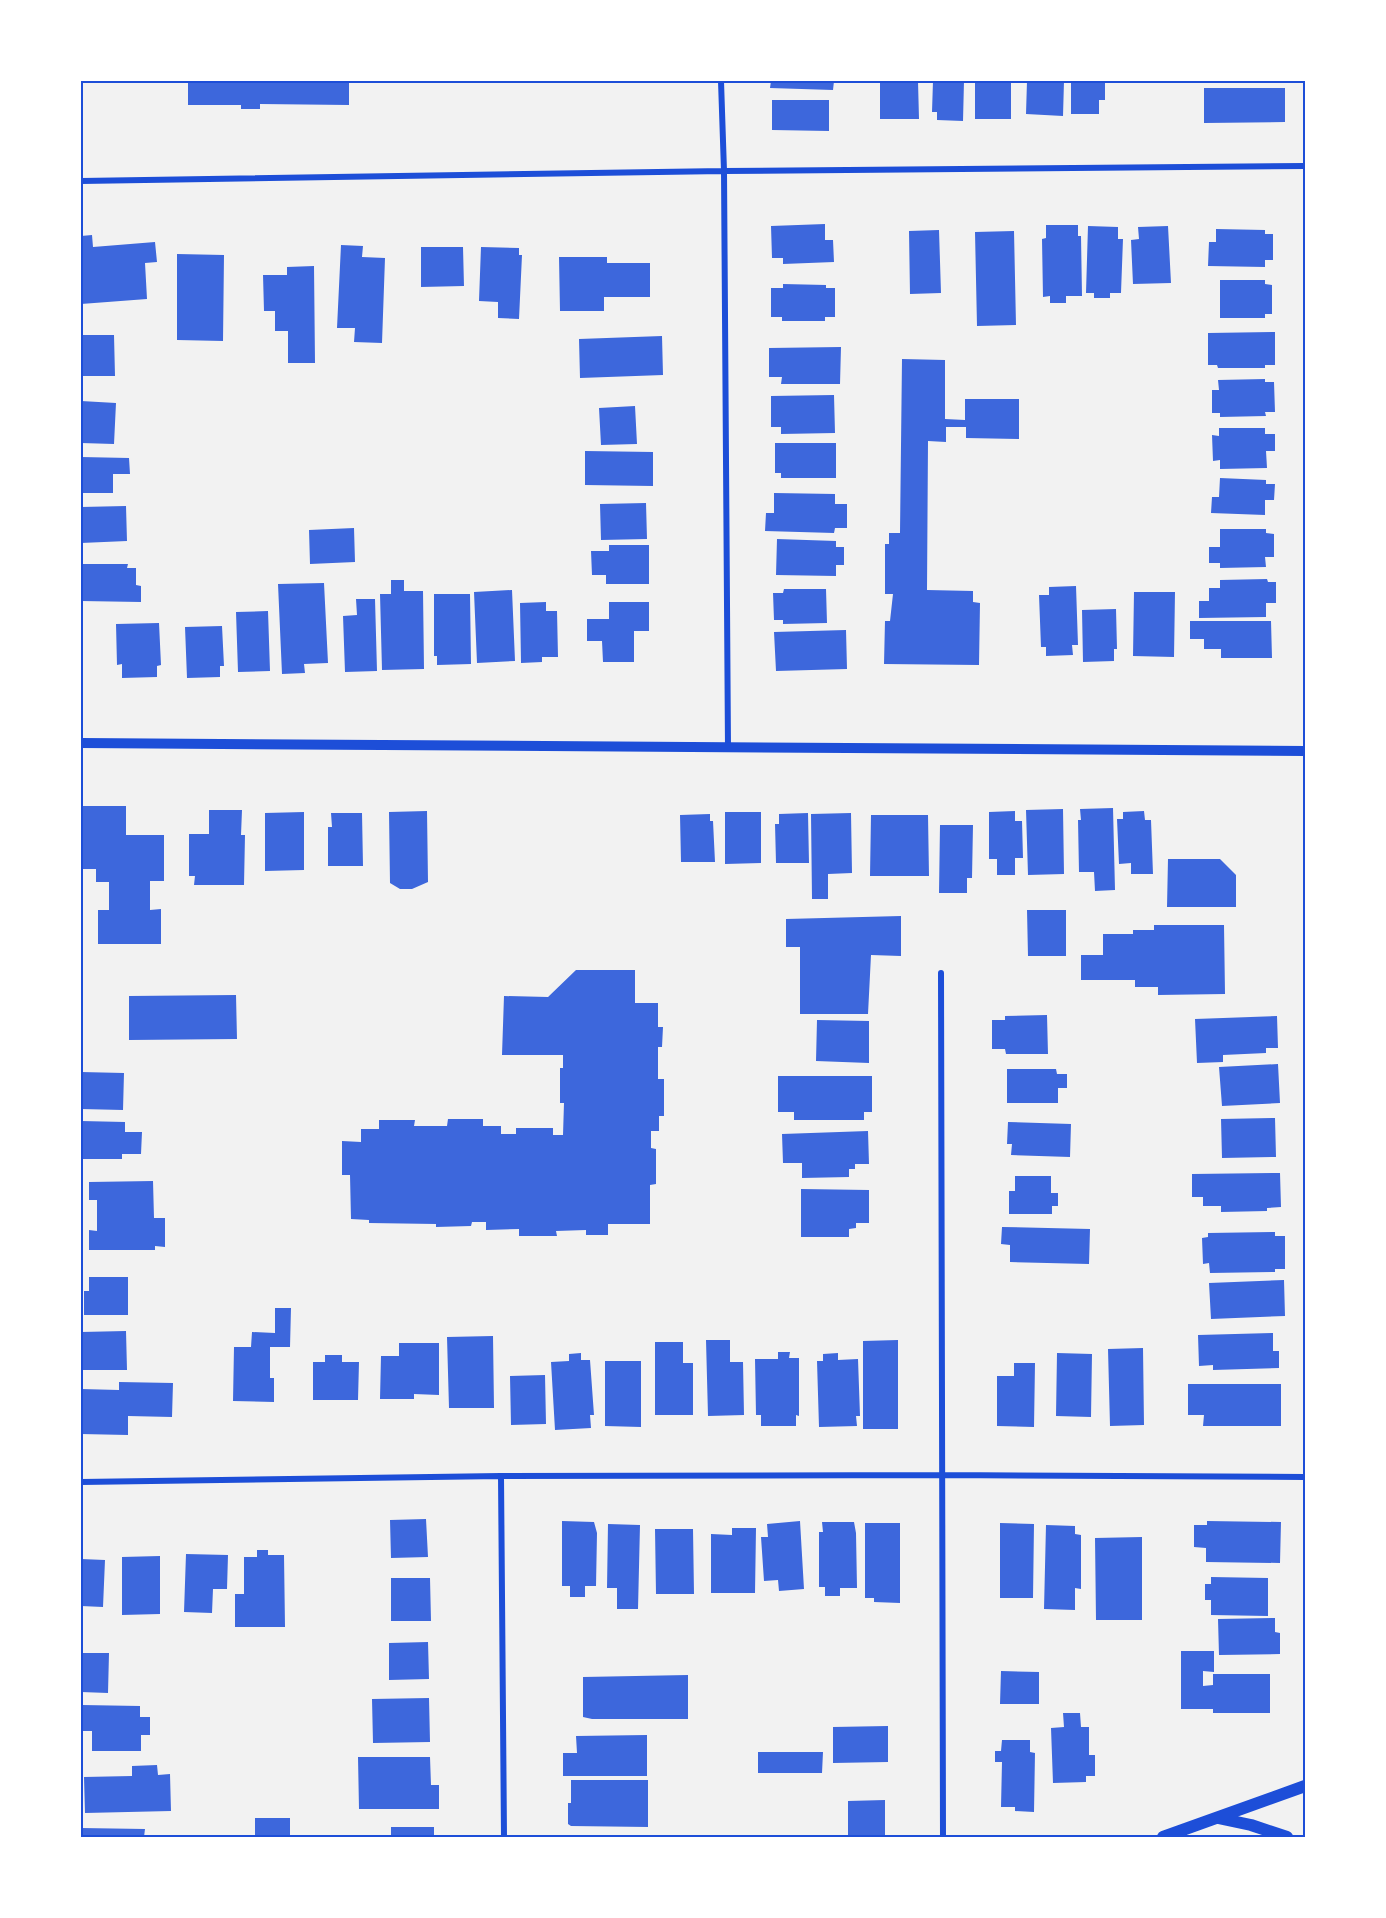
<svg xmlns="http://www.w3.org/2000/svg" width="1386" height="1918" viewBox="0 0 1386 1918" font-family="Quicksand,sans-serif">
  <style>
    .building { fill: #3d67dc }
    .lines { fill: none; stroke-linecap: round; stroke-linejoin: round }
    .minor { stroke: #1d4ed8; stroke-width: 6 }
    .tertiary { stroke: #1d4ed8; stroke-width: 10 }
    .secondary { stroke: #1d4ed8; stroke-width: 12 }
    .neatline { fill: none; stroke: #1d4ed8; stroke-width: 2 }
  </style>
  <rect width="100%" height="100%" fill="#f2f2f2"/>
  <path class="building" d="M188,81H349V105L260,104V109H241V105H188Z
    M771,81H834L833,90L770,88Z
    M880,81H918L919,119H880Z
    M933,81H964L963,121L937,120V112H932Z
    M975,81H1011V119H975Z
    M1027,81H1064L1063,116L1026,114Z
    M1071,81H1105V100H1099V114H1071Z
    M1204,88H1285V122L1204,123Z
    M772,100H829V131L772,130Z
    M825,224V240H833L834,262L783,264V258H772L771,226Z
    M1046,225H1078V236H1081L1082,296H1066V303H1050V296L1043,297L1042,239L1046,238Z
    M1088,226L1118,227V239H1123L1121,293H1110V298H1094V293H1086Z
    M1168,226L1171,283L1133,284L1131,240L1139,239L1138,227Z
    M1216,229L1265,230V234H1273V260H1265V267L1208,266L1209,242H1216Z
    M939,230L941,293L910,294L909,231Z
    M1014,231L1016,325L977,326L975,232Z
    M92,235L93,247L155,242L157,262L145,263L147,299L81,304V236Z
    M341,245L363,246L362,257L385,258L382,343L354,342L355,328H337Z
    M421,247H463L464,286L421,287Z
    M481,247L519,248V255H522L519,319L498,318V302L479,301Z
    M177,254L224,255L223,341L177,340Z
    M559,257H607V263H650V297H604V311H560Z
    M314,266L315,363H288V331H275V311H264L263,275H287V267Z
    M1220,280H1265V284L1272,285V314H1265V318H1220Z
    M783,284L826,285V288H835V317H825V321H782V317H771V288H783Z
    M1275,332V365H1265V368H1218L1217,365H1208V333Z
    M81,335H114L115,376H81Z
    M662,336L663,375L580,378L579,339Z
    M841,347L840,384H781L782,377H769V348Z
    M902,359L945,360V419L965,420V399H1019V439L966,438V427H946V442L928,441L927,590L973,591V602L980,603L979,665L884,664L885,621H890L893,594H885V544H889V533H900Z
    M1265,379V382H1274L1275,412H1265L1266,416L1220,417V413H1212V390H1219L1218,380Z
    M834,395L835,433L781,434V427H771V396Z
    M81,401L116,403L114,444L81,443Z
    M635,406L637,444L601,445L599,408Z
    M1219,428H1265V434H1275V451H1266L1267,468L1220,469V460L1213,461L1212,435L1219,436Z
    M775,443H836V478H781V473H775Z
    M585,451L653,452V486L585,485Z
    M81,457L129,458L130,474H113V493H81Z
    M1220,478L1266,480V484H1275L1274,500H1265V515L1211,513L1212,497H1219Z
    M774,493L835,494V504H847V528H835L834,533L765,531L766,513H774Z
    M646,503L647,539L601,540L600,504Z
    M126,506L127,541L81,543V507Z
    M354,528L355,562L310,564L309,530Z
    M1220,529H1266V533L1274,534V557H1265L1266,567L1220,568V563H1209V547H1220Z
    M777,539L836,541V547H844V565H836V576L776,575Z
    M609,545H649V584H606V575H592L591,551H609Z
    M81,564H128L127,568H136V585L141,586V602L81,601Z
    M1267,579L1268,582H1276V603H1266V617L1199,618V601H1209V588H1220V580Z
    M391,580H404V591H423L424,669L382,670L380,594H391Z
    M324,583L328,663L304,664L305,673L282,674L278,584Z
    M1076,586L1078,645H1072L1073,655L1046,656V647H1041L1039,595H1049V587Z
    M784,589H826L827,623L783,624V620H774L773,593H783Z
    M512,590L515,661L477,663L474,592Z
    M1134,592H1175L1174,657L1133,656Z
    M434,594H470L471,664L437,665V656H434Z
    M356,599H375L377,671L345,672L343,616L357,615Z
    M546,602V611H557L558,657H542V662L521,663L520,603Z
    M609,602H649V631H634V662H603L602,641H587V619H609Z
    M1116,609L1117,649H1114V661L1083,662L1082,610Z
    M268,611L270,671L238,672L236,612Z
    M1190,621H1271L1272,658H1221V649H1204V639H1190Z
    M159,623L161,665L157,666V677L122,678V664L117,665L116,624Z
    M222,626L224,666H220V677L187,678L185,627Z
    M846,630L847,669L776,671L774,632Z
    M81,806H126V835H164V881H150V910L161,909V944H98V910H109V882H96V869H81Z
    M1113,808L1115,890L1095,891L1094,872H1079L1078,820H1081L1080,809Z
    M1063,809L1064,874L1028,875L1026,810Z
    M209,810H242L241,835H245L244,885H194L195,876H189V834H209Z
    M427,811L428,882L412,889H400L390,883L389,812Z
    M1015,811V821H1022L1023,858H1015V875H997V859H989V812Z
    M1144,811L1145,820H1151L1153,874H1131V863L1119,864L1117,819H1123V812Z
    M304,812V870L265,871V813Z
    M725,812H761V863L725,864Z
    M331,813H362L363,866H328V827H332Z
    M808,813L809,863H776L775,824H779V814Z
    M851,813L852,873L828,874V899H812L811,814Z
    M710,814V821H713L715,862H681L680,815Z
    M871,815H928L929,876H870Z
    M940,825H973L972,878H967V893H939Z
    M1168,859H1220L1236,875V907H1167Z
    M1027,910H1066V956H1028Z
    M901,916V956L871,955L868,1014H800V947H786V919Z
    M1154,925H1224L1225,994L1158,995V987H1135V980H1081V955H1103V934H1133V930H1154Z
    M576,970H635V1003H658V1027H663L662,1047H658V1079H664V1116H659V1131H651V1148L656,1149V1184L650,1185V1224H608V1235H586V1230L556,1231L557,1236H519V1229L486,1230V1222H472L471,1226L436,1227V1224L369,1223V1220L351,1219L350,1175H342V1141L361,1142V1129H379V1120H415L414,1126H447L448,1119H483V1126H501V1134H516V1128H553V1135H563L564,1103H560V1068H563V1055H502L504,996L548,997Z
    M236,995L237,1039L129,1040V996Z
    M1047,1015L1048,1054H1006L1005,1049H992V1020H1005V1016Z
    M1277,1016L1278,1048H1266V1053L1223,1055V1062L1197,1063L1195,1019Z
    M817,1020L869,1021V1063L816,1061Z
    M1278,1064L1280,1103L1222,1106L1219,1067Z
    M1007,1069H1056L1057,1074H1067V1088H1058V1103H1007Z
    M81,1072L124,1073L123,1110L81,1109Z
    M778,1076H872V1112H864V1120H794V1112H778Z
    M1275,1118L1276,1157L1222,1158L1221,1119Z
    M81,1121L125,1122V1132H142L141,1154H122V1159H81Z
    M1008,1122L1071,1124L1070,1157L1011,1155L1012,1144H1007Z
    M868,1131L869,1164H855V1169H849V1177L802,1178V1163H783L782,1134Z
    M1280,1173L1281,1207L1267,1208V1211L1221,1212V1206H1203V1197H1192V1174Z
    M1015,1176H1051V1193H1058V1206H1052V1214H1009V1191H1015Z
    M153,1181L154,1218H165V1247L155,1246V1250H89V1230L97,1231V1200H89V1182Z
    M801,1189L869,1190V1223H856V1228L849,1229V1237H801Z
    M1002,1227L1090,1229L1089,1264L1010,1262V1245L1001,1244Z
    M1275,1232V1236H1285V1269H1275V1272L1210,1273L1209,1263L1203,1264L1202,1238L1208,1237V1233Z
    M89,1277H128V1315H84V1291H89Z
    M1284,1280L1285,1316L1211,1319L1209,1283Z
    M275,1308H291L290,1347H270V1378H274V1402L233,1401L234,1347H251L252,1332L275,1333Z
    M126,1331L127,1370H81V1332Z
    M1273,1333V1351H1279V1368L1213,1370V1365L1199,1366L1198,1335Z
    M493,1336L494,1408H449L447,1337Z
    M706,1340H730V1362H743L744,1415L708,1416Z
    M898,1340V1429H863V1341Z
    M655,1342H683V1363H693V1415H655Z
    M399,1343H439V1395L414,1394V1399H380L381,1356H399Z
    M1143,1348L1144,1425L1110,1426L1108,1349Z
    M778,1352H790L789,1358H799V1416L796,1415V1426H761V1415H756L755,1359H778Z
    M581,1353V1360H590L594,1415H590L591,1428L555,1430L551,1362L569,1361V1354Z
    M838,1353V1360L858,1359L860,1416H856L857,1426L819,1427L817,1361H823V1354Z
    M1057,1353L1092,1354L1091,1417L1056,1416Z
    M325,1355H342V1362H359L358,1400H313V1362H325Z
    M605,1361H641V1427L605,1426Z
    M1014,1363H1035L1034,1427L997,1426V1376H1014Z
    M545,1375L546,1424L511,1425L510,1376Z
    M119,1382L173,1383L172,1417L128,1416V1435L81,1434V1389L119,1390Z
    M1188,1384H1281V1426H1203L1204,1415H1188Z
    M426,1519L428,1557L391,1558L390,1520Z
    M562,1521L594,1522L597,1533L596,1586H585V1597H570V1586H562Z
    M800,1521L804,1589L779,1591L778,1580L764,1581L761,1537H768L767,1524Z
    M1207,1521L1281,1522L1280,1563L1206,1562V1548L1194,1547V1525H1207Z
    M822,1522H854L856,1533L857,1588H840V1596H825V1587H819V1532H823Z
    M865,1523H900V1603L874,1602V1598H865Z
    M1000,1523L1034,1524L1033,1598H1000Z
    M608,1524L640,1525L638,1609H617V1588H607Z
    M1046,1525L1075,1526V1534L1081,1535V1589L1075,1588V1610L1044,1609Z
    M732,1528H756L755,1593H711V1534L732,1535Z
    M655,1529H693L694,1594H656Z
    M1142,1537V1620H1096L1095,1538Z
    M257,1550H268V1555H284L285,1627H235V1594H244V1557H257Z
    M186,1554L228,1555L227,1589H213L212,1613L184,1612Z
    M160,1556V1614L122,1615V1557Z
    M81,1559L105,1560L103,1607L81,1606Z
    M1211,1577L1268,1578V1616L1211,1615V1600H1205V1584H1211Z
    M391,1578H430L431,1621H391Z
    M1275,1618V1632L1280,1633V1654L1219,1655L1218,1619Z
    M428,1642L429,1679L389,1680V1643Z
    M1181,1651H1214V1672L1203,1671V1686L1213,1685V1674H1270V1713H1213V1709H1181Z
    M81,1653H109L108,1693L81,1692Z
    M1001,1671L1039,1672V1704H1000Z
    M688,1675V1719H592L583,1717V1677Z
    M429,1698L430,1742L373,1743L372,1699Z
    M82,1705L140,1706V1717H150V1735H141V1751H92V1731H82Z
    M1063,1713H1080L1081,1727H1089V1755H1095V1776H1086V1782L1053,1783L1051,1728L1064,1727Z
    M888,1726V1762L833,1763V1727Z
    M647,1735V1776H563V1753H577L576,1736Z
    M1002,1740H1030V1752L1035,1753L1034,1812L1015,1811V1807H1001L1002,1762H995V1751H1001Z
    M758,1752H823L822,1773H758Z
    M358,1757H430L431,1785H439V1809H359Z
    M157,1765L158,1775L170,1774L171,1811L85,1813L84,1777L132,1776V1766Z
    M571,1780H648V1827L571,1826L568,1824V1803H571Z
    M885,1800V1837H848V1801Z
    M255,1818H290V1837H255Z
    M391,1827H434V1837H391Z
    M81,1828L145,1829L144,1837H81Z"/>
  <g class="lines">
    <path class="minor" d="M721,81L724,171L728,748
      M81,181L724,171L1305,166
      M941,973L943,1837
      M501,1476L504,1837
      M81,1482L501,1476L943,1475L1305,1477"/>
    <path class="tertiary" d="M81,743L1305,751"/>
    <path class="secondary" d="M1218,1818L1251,1825L1287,1837
      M1163,1837L1305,1786"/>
  </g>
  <rect width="1386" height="1918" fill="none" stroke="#ffffff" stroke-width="165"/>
  <rect x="82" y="82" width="1222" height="1754" class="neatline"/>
</svg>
